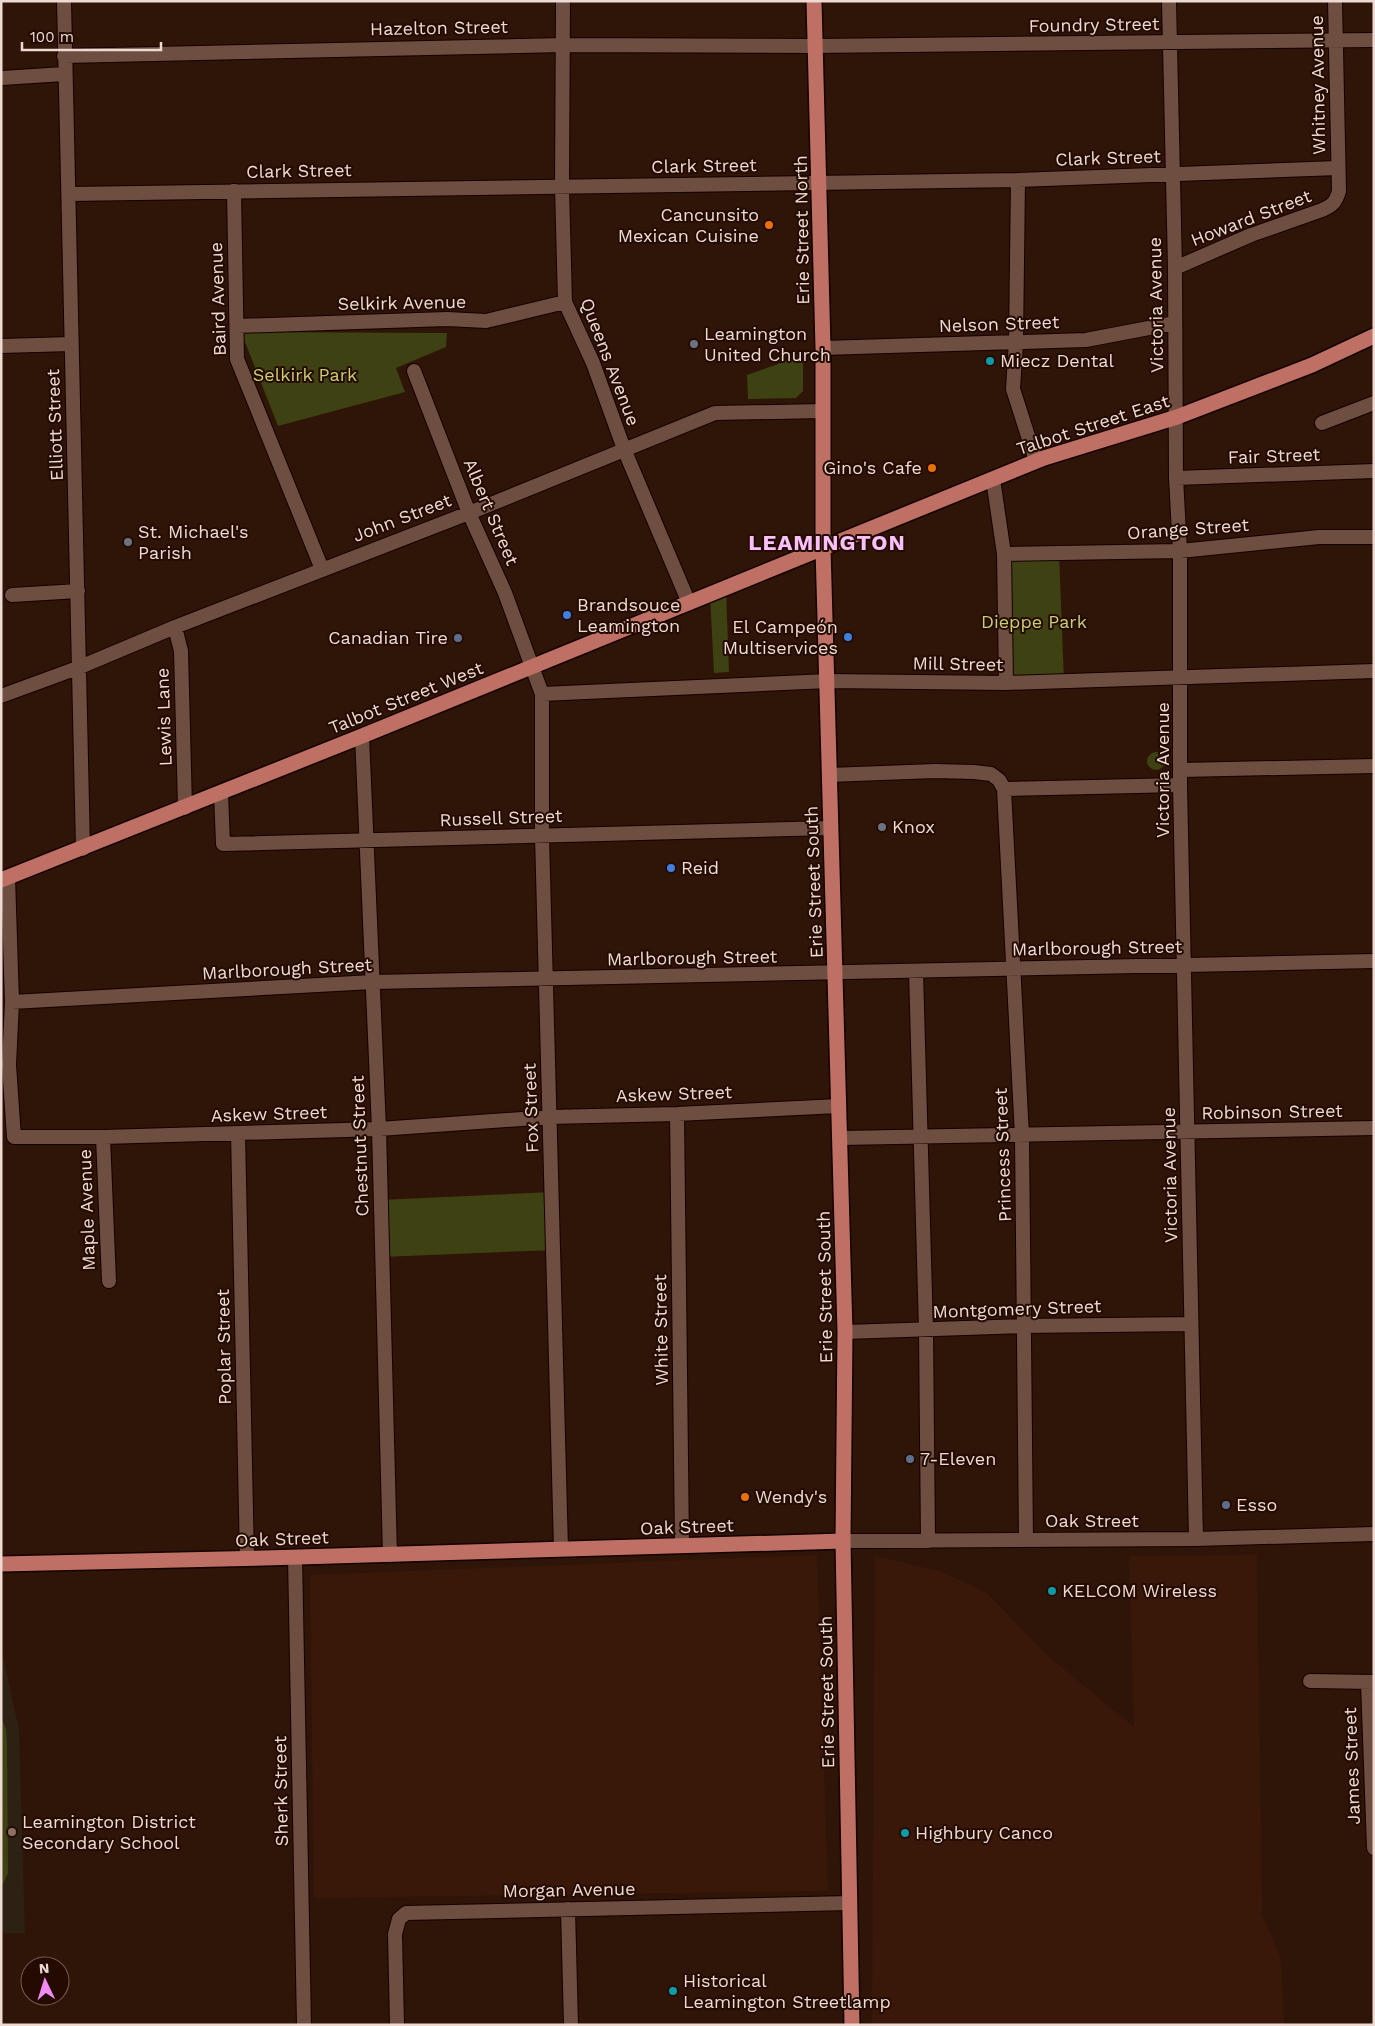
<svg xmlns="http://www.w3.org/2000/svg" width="1375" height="2026" viewBox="0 0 1375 2026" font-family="'Work Sans',sans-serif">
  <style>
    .built { fill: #3a1809 }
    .education { fill: #2d2113 }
    .green { fill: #3e4111 }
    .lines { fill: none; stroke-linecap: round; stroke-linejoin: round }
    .minor-casing { stroke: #150100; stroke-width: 16 }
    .major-casing { stroke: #150100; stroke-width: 18 }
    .minor { stroke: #6e4e40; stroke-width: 14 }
    .major { stroke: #bd7063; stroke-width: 15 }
    .food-dot { fill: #e8710a; stroke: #240b02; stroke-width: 2 }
    .worship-dot { fill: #6b7280; stroke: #240b02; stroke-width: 2 }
    .culture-dot { fill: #0f9aa8; stroke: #240b02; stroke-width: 2 }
    .shop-dot { fill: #3f7fe0; stroke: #240b02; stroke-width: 2 }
    .service-dot { fill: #5c6f8a; stroke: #240b02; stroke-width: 2 }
    .education-dot { fill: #8d6e63; stroke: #240b02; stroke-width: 2 }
    .labels { text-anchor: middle; stroke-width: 4; stroke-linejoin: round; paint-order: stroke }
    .street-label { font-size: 18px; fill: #eedad2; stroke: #240b02 }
    .poi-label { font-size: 18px; fill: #eedad2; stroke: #240b02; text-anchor: start }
    .park-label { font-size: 18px; fill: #c9d074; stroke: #240b02 }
    .district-label { font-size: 22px; font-weight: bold; letter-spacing: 1px; fill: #f9c0fa; stroke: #240b02 }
  </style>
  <rect width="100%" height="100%" fill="#2f1408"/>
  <path class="built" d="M817,1555L828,1891L314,1898L310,1575Z
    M1257,1555L1262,1915L1281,1958L1284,2025H872L875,1556L940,1571L987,1593L1047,1655L1134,1727L1129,1556Z"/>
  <path class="education" d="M1,1646L19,1730L25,1933L1,1934Z"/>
  <path class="green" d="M241,332L447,333L446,347L396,368L405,392L278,426Z
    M803,355V391L796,398L748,399L747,375Z
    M1059,553L1064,681L1006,683L1004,554Z
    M726,588L729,672L714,673L710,595Z
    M1147 761a9 9 0 1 1 18 0a9 9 0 1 1-18 0Z
    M552,1192L553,1250L382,1257L380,1200Z
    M1,1716L6,1729L7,1743L8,1873L1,1888Z"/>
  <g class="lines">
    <g class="minor-casing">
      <path id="minor" d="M64,1L83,849
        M563,1L562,187L565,302L593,363L624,449L689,603
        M1169,1L1175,268L1176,478L1180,551V785L1196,1539
        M64,56L563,45L815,46L1374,40
        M2,78L64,74
        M1018,180L1016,342L1013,389L1036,461
        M234,191L237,359L322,569
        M69,194L1018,180L1338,168
        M1175,268L1251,235L1322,210C1332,206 1336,202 1339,191L1335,1
        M237,326L447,319L486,321L565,302
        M1,346L71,344
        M823,348L1086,340L1175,323
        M414,371L469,513L505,593L542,694V836L561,1549
        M1322,423L1374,403
        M1176,478L1374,471
        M993,479L1004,554L1006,683
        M1004,554L1180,551L1319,537H1374
        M12,595L78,591
        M175,627L181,651L185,808
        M542,694L828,681L1006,683L1374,671
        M1,696L80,667L175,627L469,513L715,413L823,411
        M362,736L379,1129L390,1555
        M1181,770L1374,766
        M829,775L935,771L974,772L991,774L999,780L1004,789L1022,1136L1026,1540
        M1004,789L1180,785
        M221,793L223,844L831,828
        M8,877L12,1002L9,1065L14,1137H103L379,1129L550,1117L677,1114L839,1106
        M916,971L926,1331L928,1541
        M12,1002L373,982L1374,961
        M677,1114L682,1545
        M238,1133L247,1559
        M103,1137L109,1281
        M841,1138L1374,1128
        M845,1332L1025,1326L1190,1324
        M843,1541L1196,1539L1374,1534
        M295,1557L304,2025
        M1310,1681L1374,1682
        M1368,1682L1374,1848
        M568,1909L571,2025
        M397,2025L395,1934L399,1919L406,1913L850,1903"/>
    </g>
    <g class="major-casing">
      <path id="major" d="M814,1L823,348V548L845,1332L843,1541L852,2025
        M1,880L362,736L1044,458L1177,417L1312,365L1374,336
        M1,1564L265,1558L843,1541"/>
    </g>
    <use href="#minor" class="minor"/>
    <use href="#major" class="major"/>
  </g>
  <g class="food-dot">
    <circle cx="769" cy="225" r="5"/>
    <circle cx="932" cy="468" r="5"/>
    <circle cx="745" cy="1497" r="5"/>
  </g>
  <g class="worship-dot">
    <circle cx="694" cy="344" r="5"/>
    <circle cx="128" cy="542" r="5"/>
    <circle cx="882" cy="827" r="5"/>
  </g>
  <g class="culture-dot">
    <circle cx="990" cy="361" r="5"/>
    <circle cx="1052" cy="1591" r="5"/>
    <circle cx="905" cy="1833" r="5"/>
    <circle cx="673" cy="1991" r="5"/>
  </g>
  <g class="shop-dot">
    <circle cx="567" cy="615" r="5"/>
    <circle cx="848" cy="637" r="5"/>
    <circle cx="671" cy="868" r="5"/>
  </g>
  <g class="service-dot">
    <circle cx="458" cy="638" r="5"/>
    <circle cx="910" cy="1459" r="5"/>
    <circle cx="1226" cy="1505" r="5"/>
  </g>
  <circle class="education-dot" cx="12" cy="1832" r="5"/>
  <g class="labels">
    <g class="street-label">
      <text transform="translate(1094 25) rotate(-1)" y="6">Foundry Street</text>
      <text transform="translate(439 28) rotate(-1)" y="6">Hazelton Street</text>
      <text transform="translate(1318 85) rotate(-91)" y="6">Whitney Avenue</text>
      <text transform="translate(1108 158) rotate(-2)" y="6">Clark Street</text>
      <text transform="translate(704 166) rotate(-1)" y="6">Clark Street</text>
      <text transform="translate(299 171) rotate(-1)" y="6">Clark Street</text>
      <text transform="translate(1251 218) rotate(-21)" y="6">Howard Street</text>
      <text transform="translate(802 230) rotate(-91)" y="6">Erie Street North</text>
      <text transform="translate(218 299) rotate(-92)" y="6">Baird Avenue</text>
      <text transform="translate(402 303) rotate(-1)" y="6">Selkirk Avenue</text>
      <text transform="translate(1156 305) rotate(-91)" y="6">Victoria Avenue</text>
      <text transform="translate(999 324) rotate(-2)" y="6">Nelson Street</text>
      <text transform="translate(610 362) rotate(69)" y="6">Queens Avenue</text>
      <text transform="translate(55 425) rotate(-92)" y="6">Elliott Street</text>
      <text transform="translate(1093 425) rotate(-18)" y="6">Talbot Street East</text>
      <text transform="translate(1274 456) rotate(-2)" y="6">Fair Street</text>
      <text transform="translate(491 512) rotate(67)" y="6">Albert Street</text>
      <text transform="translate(402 518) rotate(-21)" y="6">John Street</text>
      <text transform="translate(1188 529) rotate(-4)" y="6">Orange Street</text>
      <text transform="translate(958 664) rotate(1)" y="6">Mill Street</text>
      <text transform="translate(406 698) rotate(-22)" y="6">Talbot Street West</text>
      <text transform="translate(164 717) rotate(-92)" y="6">Lewis Lane</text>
      <text transform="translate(1163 770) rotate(-90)" y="6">Victoria Avenue</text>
      <text transform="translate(501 818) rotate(-2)" y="6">Russell Street</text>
      <text transform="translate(814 882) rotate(-92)" y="6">Erie Street South</text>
      <text transform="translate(1097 948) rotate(-1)" y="6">Marlborough Street</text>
      <text transform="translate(692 958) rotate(-1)" y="6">Marlborough Street</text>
      <text transform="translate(287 969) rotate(-3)" y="6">Marlborough Street</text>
      <text transform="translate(674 1094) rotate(-2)" y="6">Askew Street</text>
      <text transform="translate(531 1108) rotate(-92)" y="6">Fox Street</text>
      <text transform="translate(1272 1112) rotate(-1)" y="6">Robinson Street</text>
      <text transform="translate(269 1114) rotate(-2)" y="6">Askew Street</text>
      <text transform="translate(360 1146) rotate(-92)" y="6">Chestnut Street</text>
      <text transform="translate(1003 1155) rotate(-92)" y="6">Princess Street</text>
      <text transform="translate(1170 1175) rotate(-91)" y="6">Victoria Avenue</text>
      <text transform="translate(87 1210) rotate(-92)" y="6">Maple Avenue</text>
      <text transform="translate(825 1287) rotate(-91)" y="6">Erie Street South</text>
      <text transform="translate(1017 1309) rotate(-2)" y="6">Montgomery Street</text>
      <text transform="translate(661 1330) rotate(-91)" y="6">White Street</text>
      <text transform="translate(224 1347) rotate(-91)" y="6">Poplar Street</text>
      <text x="1092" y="1527">Oak Street</text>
      <text transform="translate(687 1527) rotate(-2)" y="6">Oak Street</text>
      <text transform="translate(282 1539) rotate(-2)" y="6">Oak Street</text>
      <text transform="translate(827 1692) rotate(-91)" y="6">Erie Street South</text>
      <text transform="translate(1352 1766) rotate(-92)" y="6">James Street</text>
      <text transform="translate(281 1791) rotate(-91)" y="6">Sherk Street</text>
      <text transform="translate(569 1890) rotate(-1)" y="6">Morgan Avenue</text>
    </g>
    <g class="poi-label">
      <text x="759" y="221" text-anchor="end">Cancunsito<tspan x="759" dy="21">Mexican Cuisine</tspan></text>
      <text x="704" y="340">Leamington<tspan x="704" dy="21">United Church</tspan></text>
      <text x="1000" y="367">Miecz Dental</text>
      <text x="922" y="474" text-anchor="end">Gino's Cafe</text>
      <text x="138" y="538">St. Michael's<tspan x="138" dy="21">Parish</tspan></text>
      <text x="577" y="611">Brandsouce<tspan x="577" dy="21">Leamington</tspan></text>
      <text x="838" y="633" text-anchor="end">El Campeón<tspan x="838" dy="21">Multiservices</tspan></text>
      <text x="448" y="644" text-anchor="end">Canadian Tire</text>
      <text x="892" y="833">Knox</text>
      <text x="681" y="874">Reid</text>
      <text x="920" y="1465">7-Eleven</text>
      <text x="755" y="1503">Wendy's</text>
      <text x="1236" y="1511">Esso</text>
      <text x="1062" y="1597">KELCOM Wireless</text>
      <text x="22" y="1828">Leamington District<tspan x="22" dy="21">Secondary School</tspan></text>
      <text x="915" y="1839">Highbury Canco</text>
      <text x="683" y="1987">Historical<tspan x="683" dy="21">Leamington Streetlamp</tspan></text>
    </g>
    <g class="park-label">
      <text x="305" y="381">Selkirk Park</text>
      <text x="1034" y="628">Dieppe Park</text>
    </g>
    <g class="district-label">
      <text x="827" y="550">LEAMINGTON</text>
    </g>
  </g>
  <rect width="1375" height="2026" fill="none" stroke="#eedad2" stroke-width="5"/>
  <g transform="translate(45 1981) rotate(356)"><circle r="24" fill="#240b02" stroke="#755e55"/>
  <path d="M0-4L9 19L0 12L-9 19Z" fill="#f18af4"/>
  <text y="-8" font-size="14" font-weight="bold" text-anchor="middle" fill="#eedad2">N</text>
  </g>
  <path d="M22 42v8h139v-8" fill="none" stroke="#eedad2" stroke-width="2.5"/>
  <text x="30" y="42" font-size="15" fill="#eedad2" stroke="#240b02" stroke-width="4" paint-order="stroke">100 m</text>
</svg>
